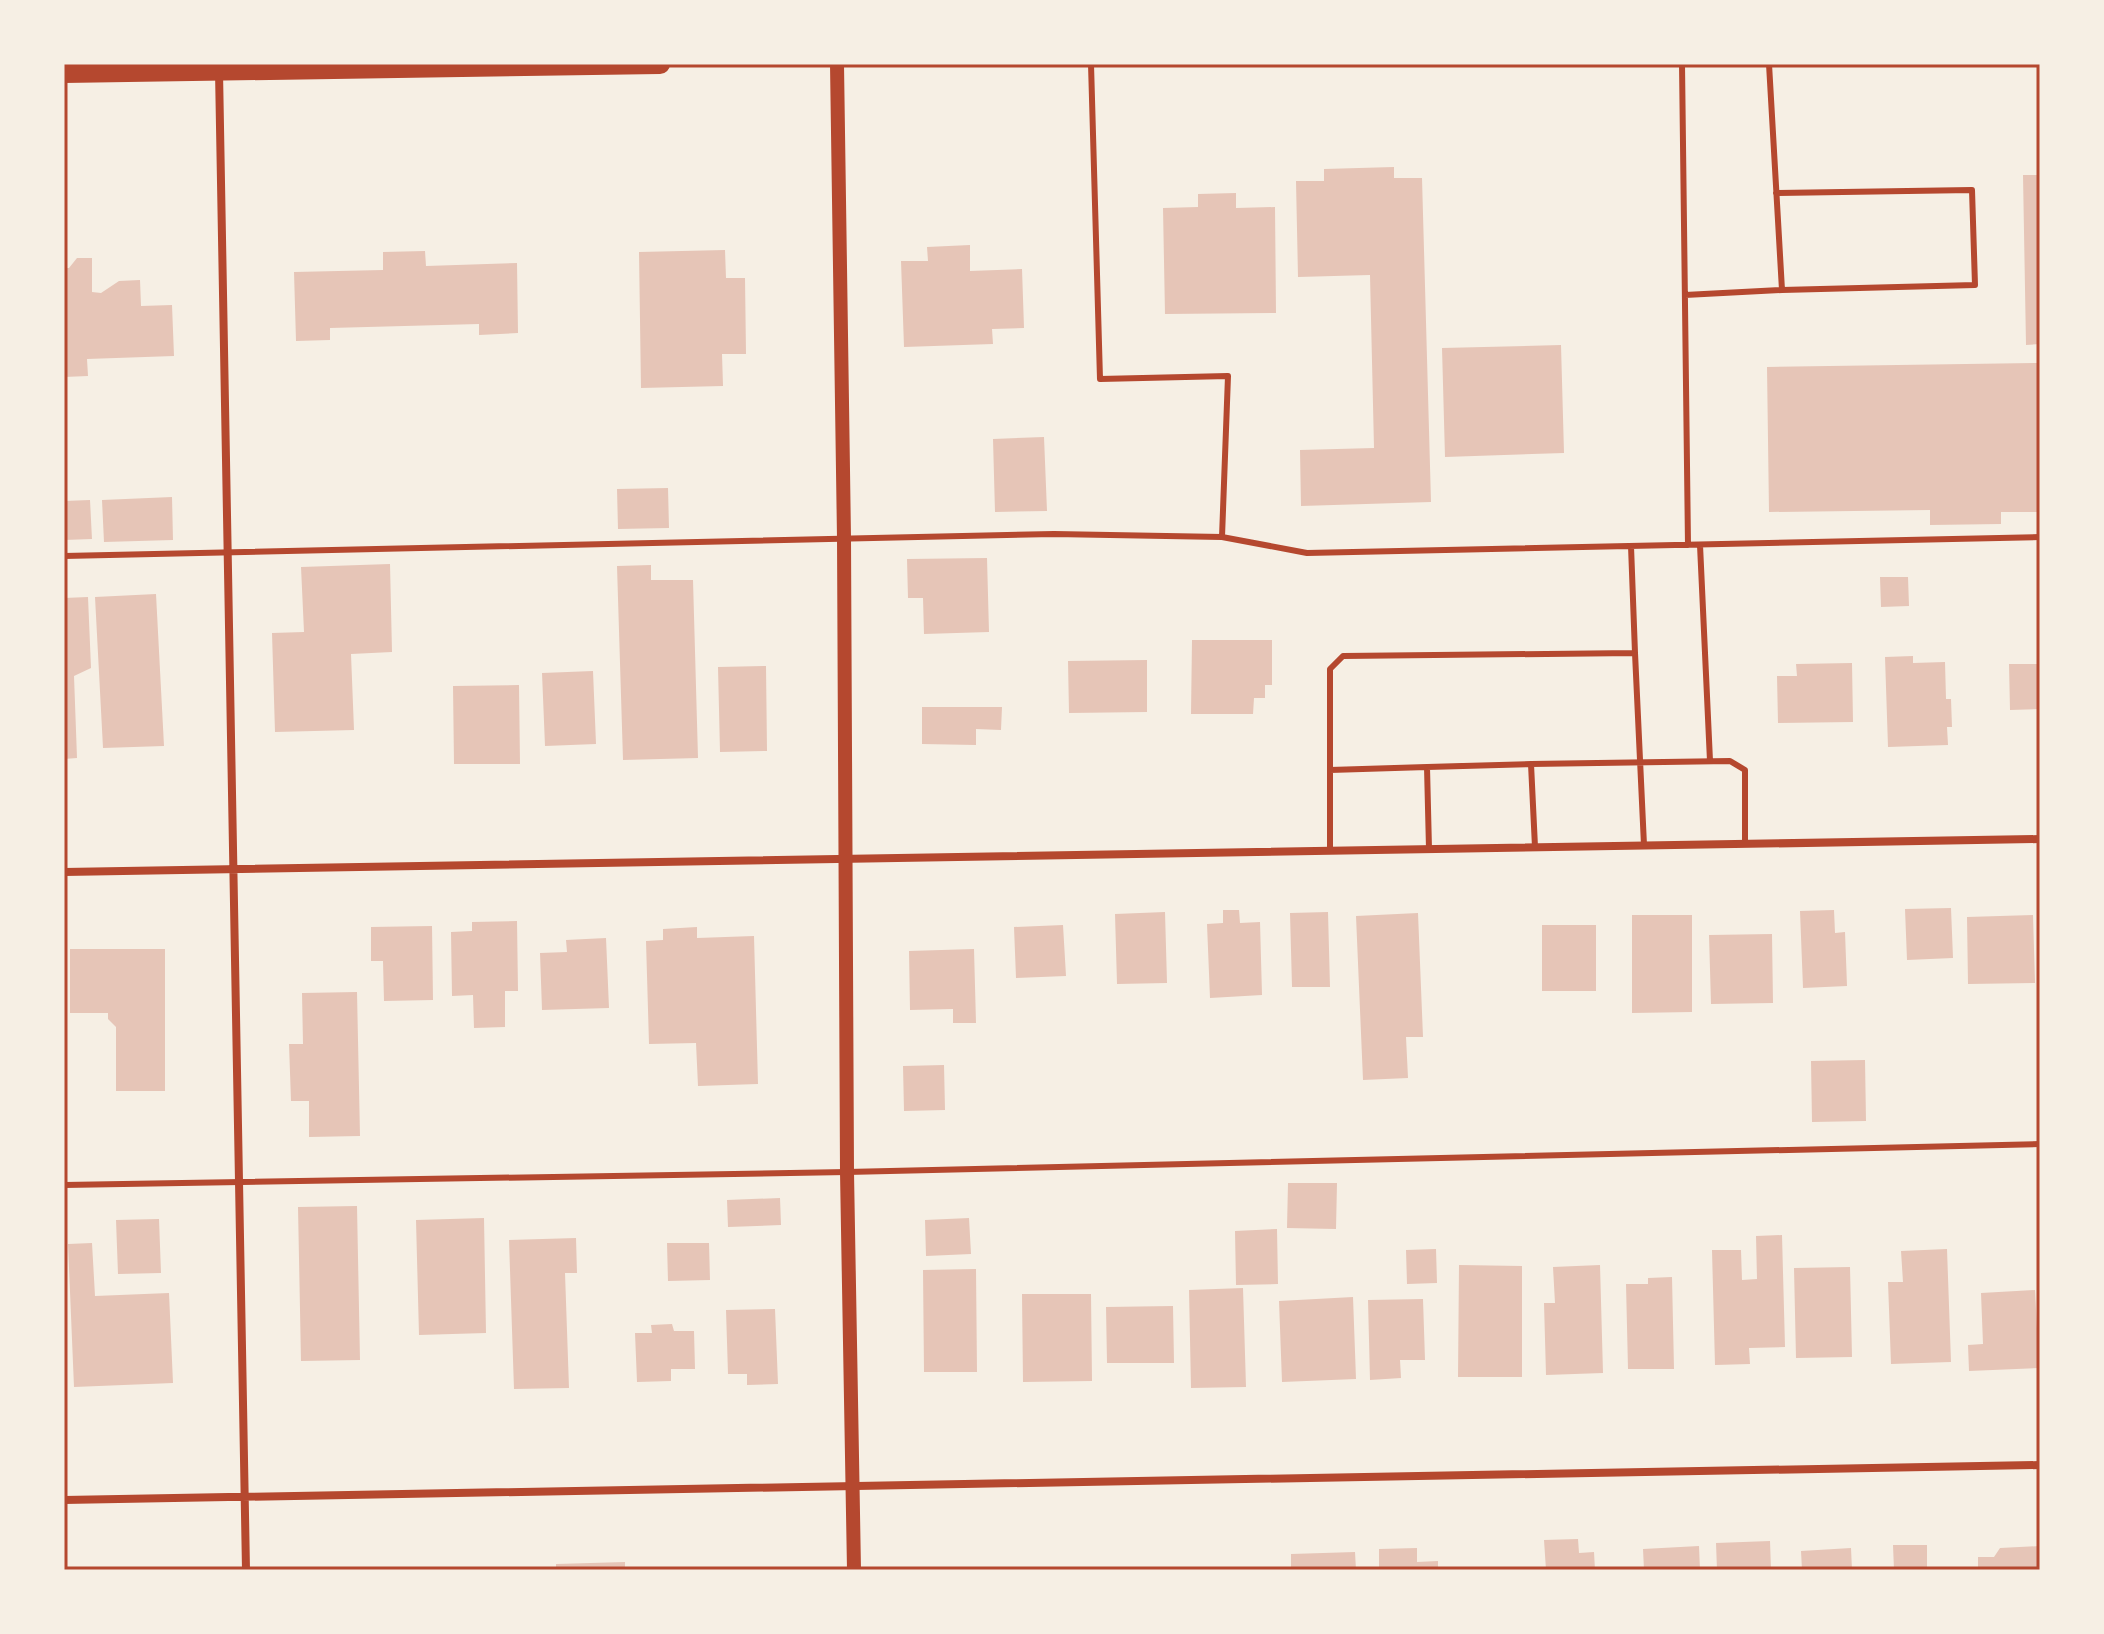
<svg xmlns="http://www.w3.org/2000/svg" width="2104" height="1634" viewBox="0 0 2104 1634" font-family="'Work Sans',sans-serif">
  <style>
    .building { fill: #e6c5b7 }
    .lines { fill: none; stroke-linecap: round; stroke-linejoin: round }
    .service { stroke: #b5482f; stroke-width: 6 }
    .minor { stroke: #b5482f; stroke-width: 8 }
    .tertiary { stroke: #b5482f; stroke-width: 14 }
    .primary { stroke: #b5482f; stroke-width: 20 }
    .neatline { fill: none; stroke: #b5482f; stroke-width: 3 }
  </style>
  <rect width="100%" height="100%" fill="#f6efe4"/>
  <path class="building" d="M1394,167V178H1422L1431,502L1301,506L1300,450L1374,448L1370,275L1298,277L1296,181H1324V169Z
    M2023,175H2040V344L2026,345Z
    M1236,193V208L1275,207L1276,313L1165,314L1163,208L1198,207V194Z
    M970,245V271L1022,269L1024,328L992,329L993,344L904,347L901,261H928L927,247Z
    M725,250L726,278H745L746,354H722L723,386L641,388L639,252Z
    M425,251L426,266L517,263L518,333L479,335V324L330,328V340L296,341L294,272L383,270V252Z
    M77,258H92V292L101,293L119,281L140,280L141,306L172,305L174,356L87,359L88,376L64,377V268H69Z
    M1561,345L1564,453L1445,457L1442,348Z
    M2040,363V512H2001V524L1930,525V510L1769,512L1767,367Z
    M1044,437L1047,511L995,512L993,439Z
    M668,488L669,528L618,529L617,489Z
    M172,497L173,540L104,542L102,500Z
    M90,500L92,539L64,540V501Z
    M987,558L989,632L924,634L923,598H908L907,559Z
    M390,564L392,652L351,654L354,730L275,732L272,633L304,632L301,567Z
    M651,565V580H693L698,758L623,760L617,566Z
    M1880,577H1908L1909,606L1881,607Z
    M156,594L164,746L103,748L95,597Z
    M88,597L91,668L74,676L77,758L64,759V598Z
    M1192,640H1272V685H1265V698H1254L1253,714H1191Z
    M1913,656V663L1945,662L1946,699H1951L1952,727H1947L1948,745L1888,747L1885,657Z
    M1147,660V712L1069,713L1068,661Z
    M1852,663L1853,722L1778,723L1777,676H1797L1796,664Z
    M2009,664H2040V709L2010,710Z
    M766,666L767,751L720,752L718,667Z
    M593,671L596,744L545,746L542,673Z
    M519,685L520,764H454L453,686Z
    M922,707H1002L1001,730L976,729V745L922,744Z
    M1951,908L1953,958L1907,960L1905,909Z
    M1223,910H1239L1240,923L1260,922L1262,995L1210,998L1207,924L1223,923Z
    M1834,910L1835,933L1845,932L1847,986L1803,988L1800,911Z
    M1165,912L1167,983L1117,984L1115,914Z
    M1328,912L1330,987H1292L1290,913Z
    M1418,913L1423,1037H1406L1408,1078L1363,1080L1356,916Z
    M1632,915H1692V1012L1632,1013Z
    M2033,915L2035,983L1968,984L1967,917Z
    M517,921L518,991H505V1027L474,1028L473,995L452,996L451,932L472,931V922Z
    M1063,925L1066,976L1016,978L1014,927Z
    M1542,925H1596V991H1542Z
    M432,926L433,1000L384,1001L383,961H371V927Z
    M697,927V938L754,936L758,1084L698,1086L696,1043L649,1044L646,941L663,940V929Z
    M1772,934L1773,1003L1711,1004L1709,935Z
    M606,938L609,1008L542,1010L540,953L567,952L566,940Z
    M70,949H165V1091H116V1027L108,1019V1013H70Z
    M974,949L976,1023H953V1009L910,1010L909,951Z
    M357,992L360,1136L309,1137V1101H291L289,1044H303L302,993Z
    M1865,1060L1866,1121L1812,1122L1811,1061Z
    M944,1065L945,1110L904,1111L903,1066Z
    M1288,1183H1337L1336,1229L1287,1228Z
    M780,1198L781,1225L728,1227L727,1200Z
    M357,1206L360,1360L301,1361L298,1207Z
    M484,1218L486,1333L419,1335L416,1220Z
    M969,1218L971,1254L926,1256L925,1220Z
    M159,1219L161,1273L118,1274L116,1220Z
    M1277,1229L1278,1284L1236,1285L1235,1231Z
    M1782,1235L1785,1347L1749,1348L1750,1364L1715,1365L1712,1250H1741L1742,1280L1757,1279L1756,1236Z
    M576,1238L577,1273H565L569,1388L514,1389L509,1240Z
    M92,1243L95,1296L169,1293L173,1383L74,1387L68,1244Z
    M667,1243H709L710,1280L668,1281Z
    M1436,1249L1437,1283L1407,1284L1406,1250Z
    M1947,1249L1951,1362L1891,1364L1888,1282H1903L1901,1251Z
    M1459,1265L1522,1266V1377H1458Z
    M1600,1265L1603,1373L1546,1375L1544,1303H1555L1553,1267Z
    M1850,1267L1852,1357L1796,1358L1794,1268Z
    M976,1269L977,1372H924L923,1270Z
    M1672,1277L1674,1369H1628L1626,1284H1648V1278Z
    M1243,1288L1246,1387L1191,1388L1189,1290Z
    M2035,1290L2039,1368L1969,1371L1968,1345L1983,1344L1981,1293Z
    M1022,1294H1091L1092,1381L1023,1382Z
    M1353,1297L1356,1379L1282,1382L1279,1301Z
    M1423,1299L1425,1360H1400L1401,1378L1370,1380L1368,1300Z
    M1173,1306L1174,1363H1107L1106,1307Z
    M775,1309L778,1384L747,1385V1374H728L726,1310Z
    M672,1324L674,1331H694L695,1369H671V1381L637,1382L635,1333H652L651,1325Z
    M1578,1539L1579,1553L1594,1552L1595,1570H1546L1544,1540Z
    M1770,1541L1771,1570H1717L1716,1543Z
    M1893,1545H1927V1570H1894Z
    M1699,1546L1700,1570H1644L1643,1549Z
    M2040,1546V1570H1978V1557H1994L2000,1548Z
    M1417,1548V1562L1438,1561V1570H1379V1549Z
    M1851,1548L1852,1570H1802L1801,1551Z
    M1355,1552L1356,1570H1291V1554Z
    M625,1562V1570H556V1564Z"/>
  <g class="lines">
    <path class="service" d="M1091,64L1100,379L1228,376L1222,537
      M1682,64L1688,545
      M1769,64L1782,290L1975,285L1972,190L1776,193
      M1685,295L1782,290
      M1700,545L1710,761
      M64,556L1054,534L1222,537L1307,553L2040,537
      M1635,653L1644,845
      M1531,764L1730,761L1745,770V844
      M1330,770L1427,767
      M1429,849L1427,767L1531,764L1535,847
      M1330,851V669L1343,656L1635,653L1631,546
      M64,1185L847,1172L2040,1144"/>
    <path class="minor" d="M219,71L246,1570
      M64,872L2040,839
      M64,1500L2040,1465"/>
    <path class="tertiary" d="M837,64L844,538L847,1172L854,1570"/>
    <path class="primary" d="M64,73L660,64"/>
  </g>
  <rect width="2104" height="1634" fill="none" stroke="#f6efe4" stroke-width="132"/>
  <rect x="66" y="66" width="1972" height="1502" class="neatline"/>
</svg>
